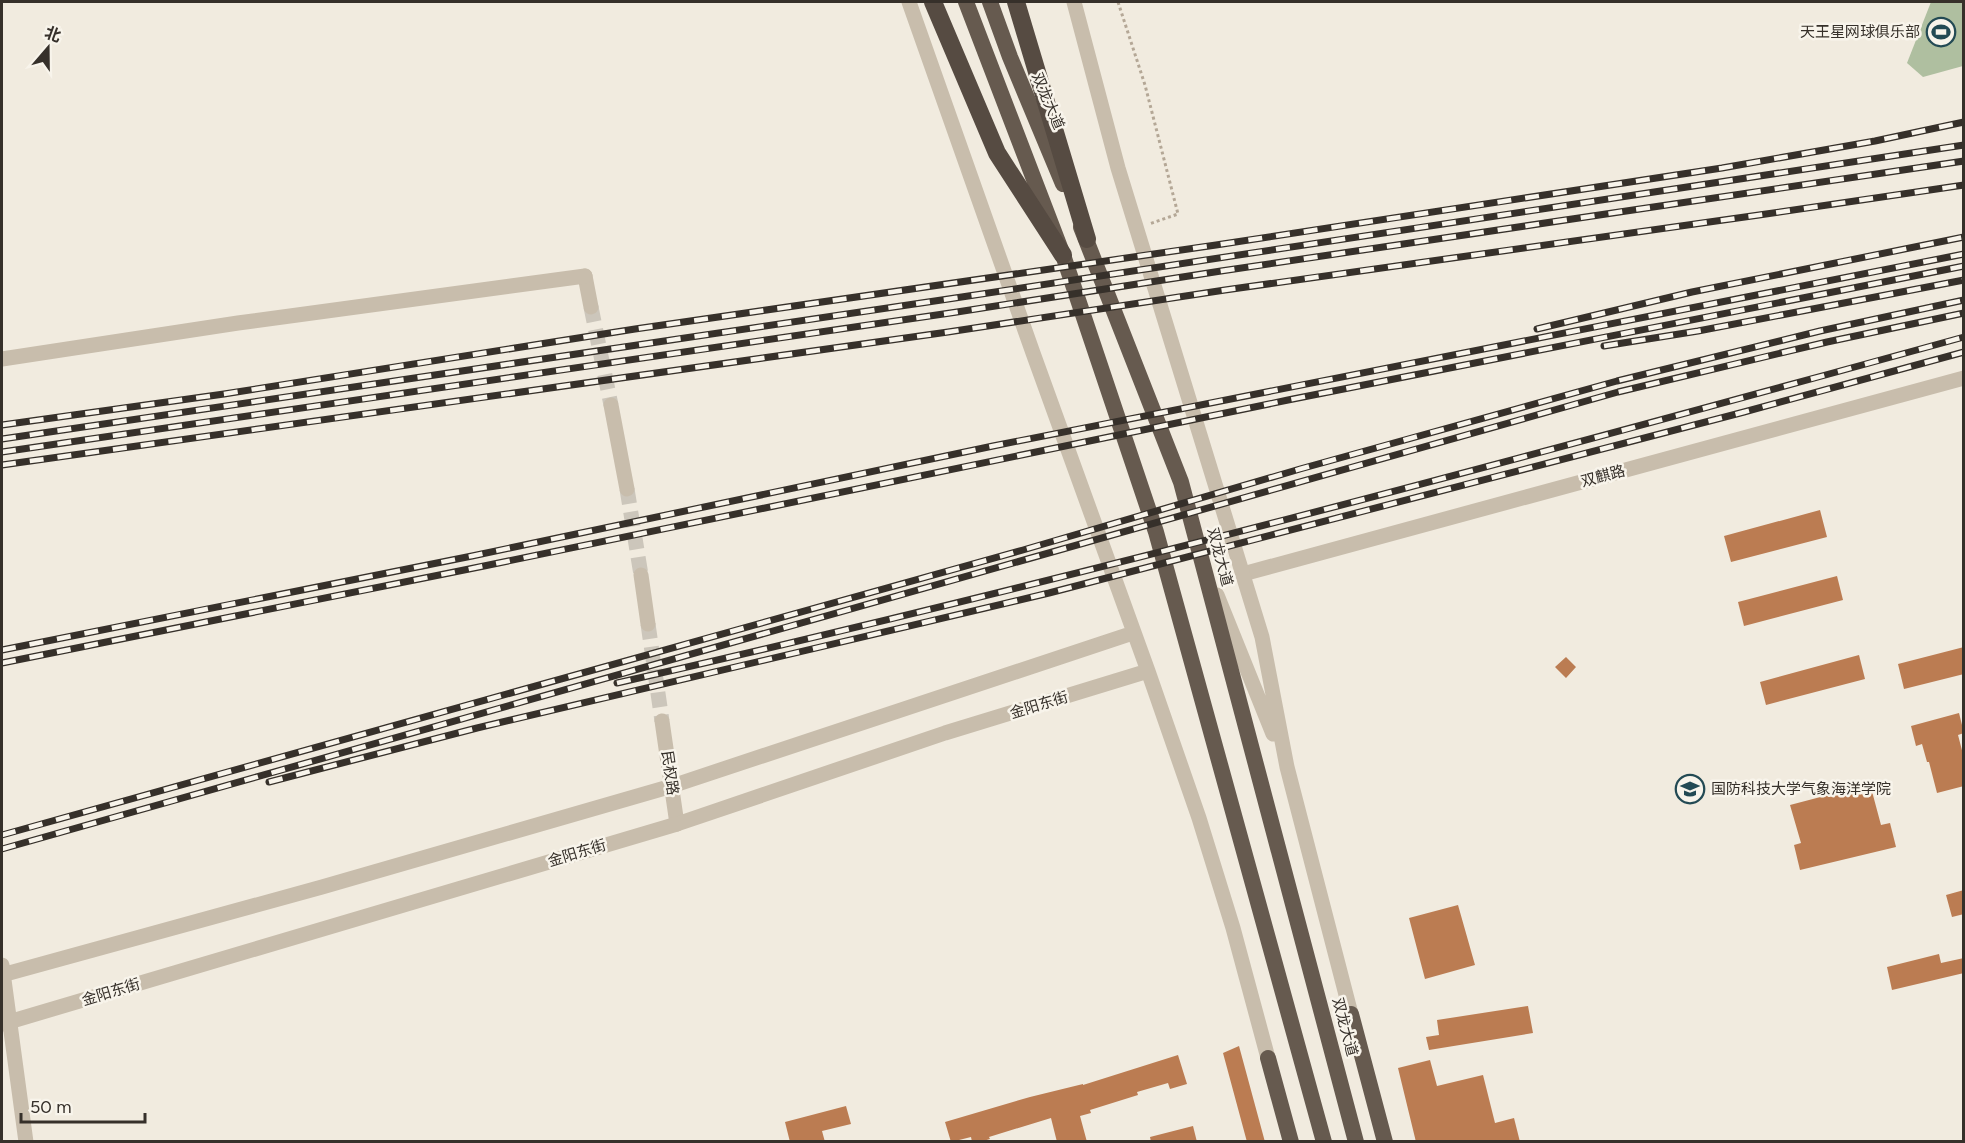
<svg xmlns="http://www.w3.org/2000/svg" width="1965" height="1143" viewBox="0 0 1965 1143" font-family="Figtree,'Noto Sans SC',sans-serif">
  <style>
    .green { fill: #afbfa0 }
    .building { fill: #bb7c52 }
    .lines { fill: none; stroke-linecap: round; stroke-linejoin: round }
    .minor-tunnel { stroke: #ccc6bb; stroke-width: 15; stroke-dasharray: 15 8; stroke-linecap: butt }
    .path { stroke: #b4a796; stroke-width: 3; stroke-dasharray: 3 3; stroke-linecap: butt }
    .minor { stroke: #c8bdac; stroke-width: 15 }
    .tertiary { stroke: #c8bdac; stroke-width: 15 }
    .trunk { stroke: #665a4f; stroke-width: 16 }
    .motorway { stroke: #564b42; stroke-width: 18 }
    .rail-casing { stroke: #36302a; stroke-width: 7 }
    .rail { stroke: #f8f4eb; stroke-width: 4.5; stroke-dasharray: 14; stroke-linecap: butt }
    .labels { text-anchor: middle; stroke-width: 5; stroke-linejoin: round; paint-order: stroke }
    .poi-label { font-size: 15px; fill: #36302a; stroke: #f8f4eb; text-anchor: end }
    .street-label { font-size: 15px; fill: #36302a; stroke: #f8f4eb }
  </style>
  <rect width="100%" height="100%" fill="#f1ebdf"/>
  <path class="green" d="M1931,2H1963V66L1923,77L1907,63Z"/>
  <path class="building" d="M1820,510L1827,537L1731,562L1724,536Z
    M1837,576L1843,600L1744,626L1738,602Z
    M1964,647V674L1904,689L1898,664Z
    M1859,655L1865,679L1766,705L1760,682Z
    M1566,657L1576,667L1566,678L1555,667Z
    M1959,713L1964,733L1958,735L1964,758V786L1937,793L1929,762H1927L1922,744L1916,746L1911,726Z
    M1870,784L1881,825L1890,823L1896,847L1800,870L1794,845L1801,843L1790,805Z
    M1964,890V914L1952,917L1946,895Z
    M1458,905L1475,965L1425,979L1409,918Z
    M1939,954L1941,963L1964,958V973L1892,990L1887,967Z
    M1528,1006L1533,1033L1429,1050L1426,1037L1439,1035L1437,1020Z
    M1239,1046L1265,1142H1247L1223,1053Z
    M1178,1055L1187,1084L1170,1089L1168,1083L1137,1092L1138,1095L1090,1110L1091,1113L1080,1116L1087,1142H1057L1051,1118L989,1137L990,1139L980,1142H972L971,1137L951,1142L945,1122L1030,1097L1083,1084V1085Z
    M1430,1060L1437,1086L1483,1075L1495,1123L1514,1118L1520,1142H1416L1398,1068Z
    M846,1106L851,1124L822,1131L825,1142H790L785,1122Z
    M1193,1126L1197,1142H1151L1150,1137Z"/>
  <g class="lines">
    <path class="minor-tunnel" d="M591,307L611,405
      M627,489L641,575
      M648,624L662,721"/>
    <path class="path" d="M1118,2L1145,85L1178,214L1149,224"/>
    <path class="minor" d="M585,276L591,307
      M611,405L627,489
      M1243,574L1964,378
      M641,575L648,624
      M662,721L677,824"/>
    <path class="tertiary" d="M909,2L1033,353L1148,671L1199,818L1233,928L1268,1058
      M1074,2L1118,168L1262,637L1287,767L1351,1014
      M2,359L238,323L585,276
      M1217,595L1273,734
      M2,965L26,1142
      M2,975L322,887L672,786L1133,633
      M2,1024L677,824L945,733L1148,671"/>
    <path class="trunk" d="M966,2L1063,255L1156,532L1324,1142
      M990,2L1010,57L1063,184
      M1081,227L1181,482L1356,1142
      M1351,1014L1385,1142
      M1268,1058L1291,1142"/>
    <path class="motorway" d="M933,2L997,153L1063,255
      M1016,2L1087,239"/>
    <g class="rail-casing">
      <path id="rail" d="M1537,329L1692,292L1964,237
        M1604,346L1698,331L1964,280
        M2,425L224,394L635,329L1216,245L1722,168L1875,141L1964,122
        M2,439L955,298L1964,145
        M2,452L957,312L1221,271L1964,161
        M2,465L948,332L1225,290L1759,215L1964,185
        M2,650L472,556L993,446L1964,254
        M2,663L484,566L1288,400L1964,266
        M617,683C1069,581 1517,460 1964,337
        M269,782L477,728L1049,593L1744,412L1964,352
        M2,835L1023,550L1300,469L1617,381L1820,331L1964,300
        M2,849L1618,392L1827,342L1964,313"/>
    </g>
    <use href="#rail" class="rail"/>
  </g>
  <defs>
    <g id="stadium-ring" transform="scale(1.5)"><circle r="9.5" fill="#f8f4eb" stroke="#234a54" stroke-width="1.5"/><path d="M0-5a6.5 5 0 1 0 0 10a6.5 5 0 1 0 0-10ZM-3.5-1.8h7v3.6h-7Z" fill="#234a54"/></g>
    <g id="university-ring" transform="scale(1.5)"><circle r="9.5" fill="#f8f4eb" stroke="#234a54" stroke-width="1.5"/><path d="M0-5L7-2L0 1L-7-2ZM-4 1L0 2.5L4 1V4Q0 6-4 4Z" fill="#234a54"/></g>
  </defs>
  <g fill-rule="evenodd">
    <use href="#stadium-ring" x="1941" y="32"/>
    <use href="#university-ring" x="1690" y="789"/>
  </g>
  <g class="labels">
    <g class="poi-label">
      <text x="1920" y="37">天王星网球俱乐部</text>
      <text x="1711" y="794" text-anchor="start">国防科技大学气象海洋学院</text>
    </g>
    <g class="street-label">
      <text transform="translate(1048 101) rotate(67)" y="5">双龙大道</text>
      <text transform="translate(1603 476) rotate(-15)" y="5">双麒路</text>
      <text transform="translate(1220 557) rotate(75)" y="5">双龙大道</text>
      <text transform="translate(1039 705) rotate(-17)" y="5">金阳东街</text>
      <text transform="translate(670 773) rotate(82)" y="5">民权路</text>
      <text transform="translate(577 853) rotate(-17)" y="5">金阳东街</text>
      <text transform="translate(111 992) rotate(-17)" y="5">金阳东街</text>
      <text transform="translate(1345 1027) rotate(75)" y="5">双龙大道</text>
    </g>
  </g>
  <rect width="1965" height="1143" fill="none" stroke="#36302a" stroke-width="6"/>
  <g transform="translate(48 48) rotate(20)" stroke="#f8f4eb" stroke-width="4.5" paint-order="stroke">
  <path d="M0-4.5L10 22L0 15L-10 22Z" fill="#36302a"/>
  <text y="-9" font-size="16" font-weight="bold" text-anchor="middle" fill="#36302a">北</text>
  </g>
  <path d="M21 1113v9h124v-9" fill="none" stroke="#36302a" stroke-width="3"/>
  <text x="30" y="1113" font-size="18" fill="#36302a" stroke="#f8f4eb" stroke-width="4.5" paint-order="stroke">50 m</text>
</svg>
